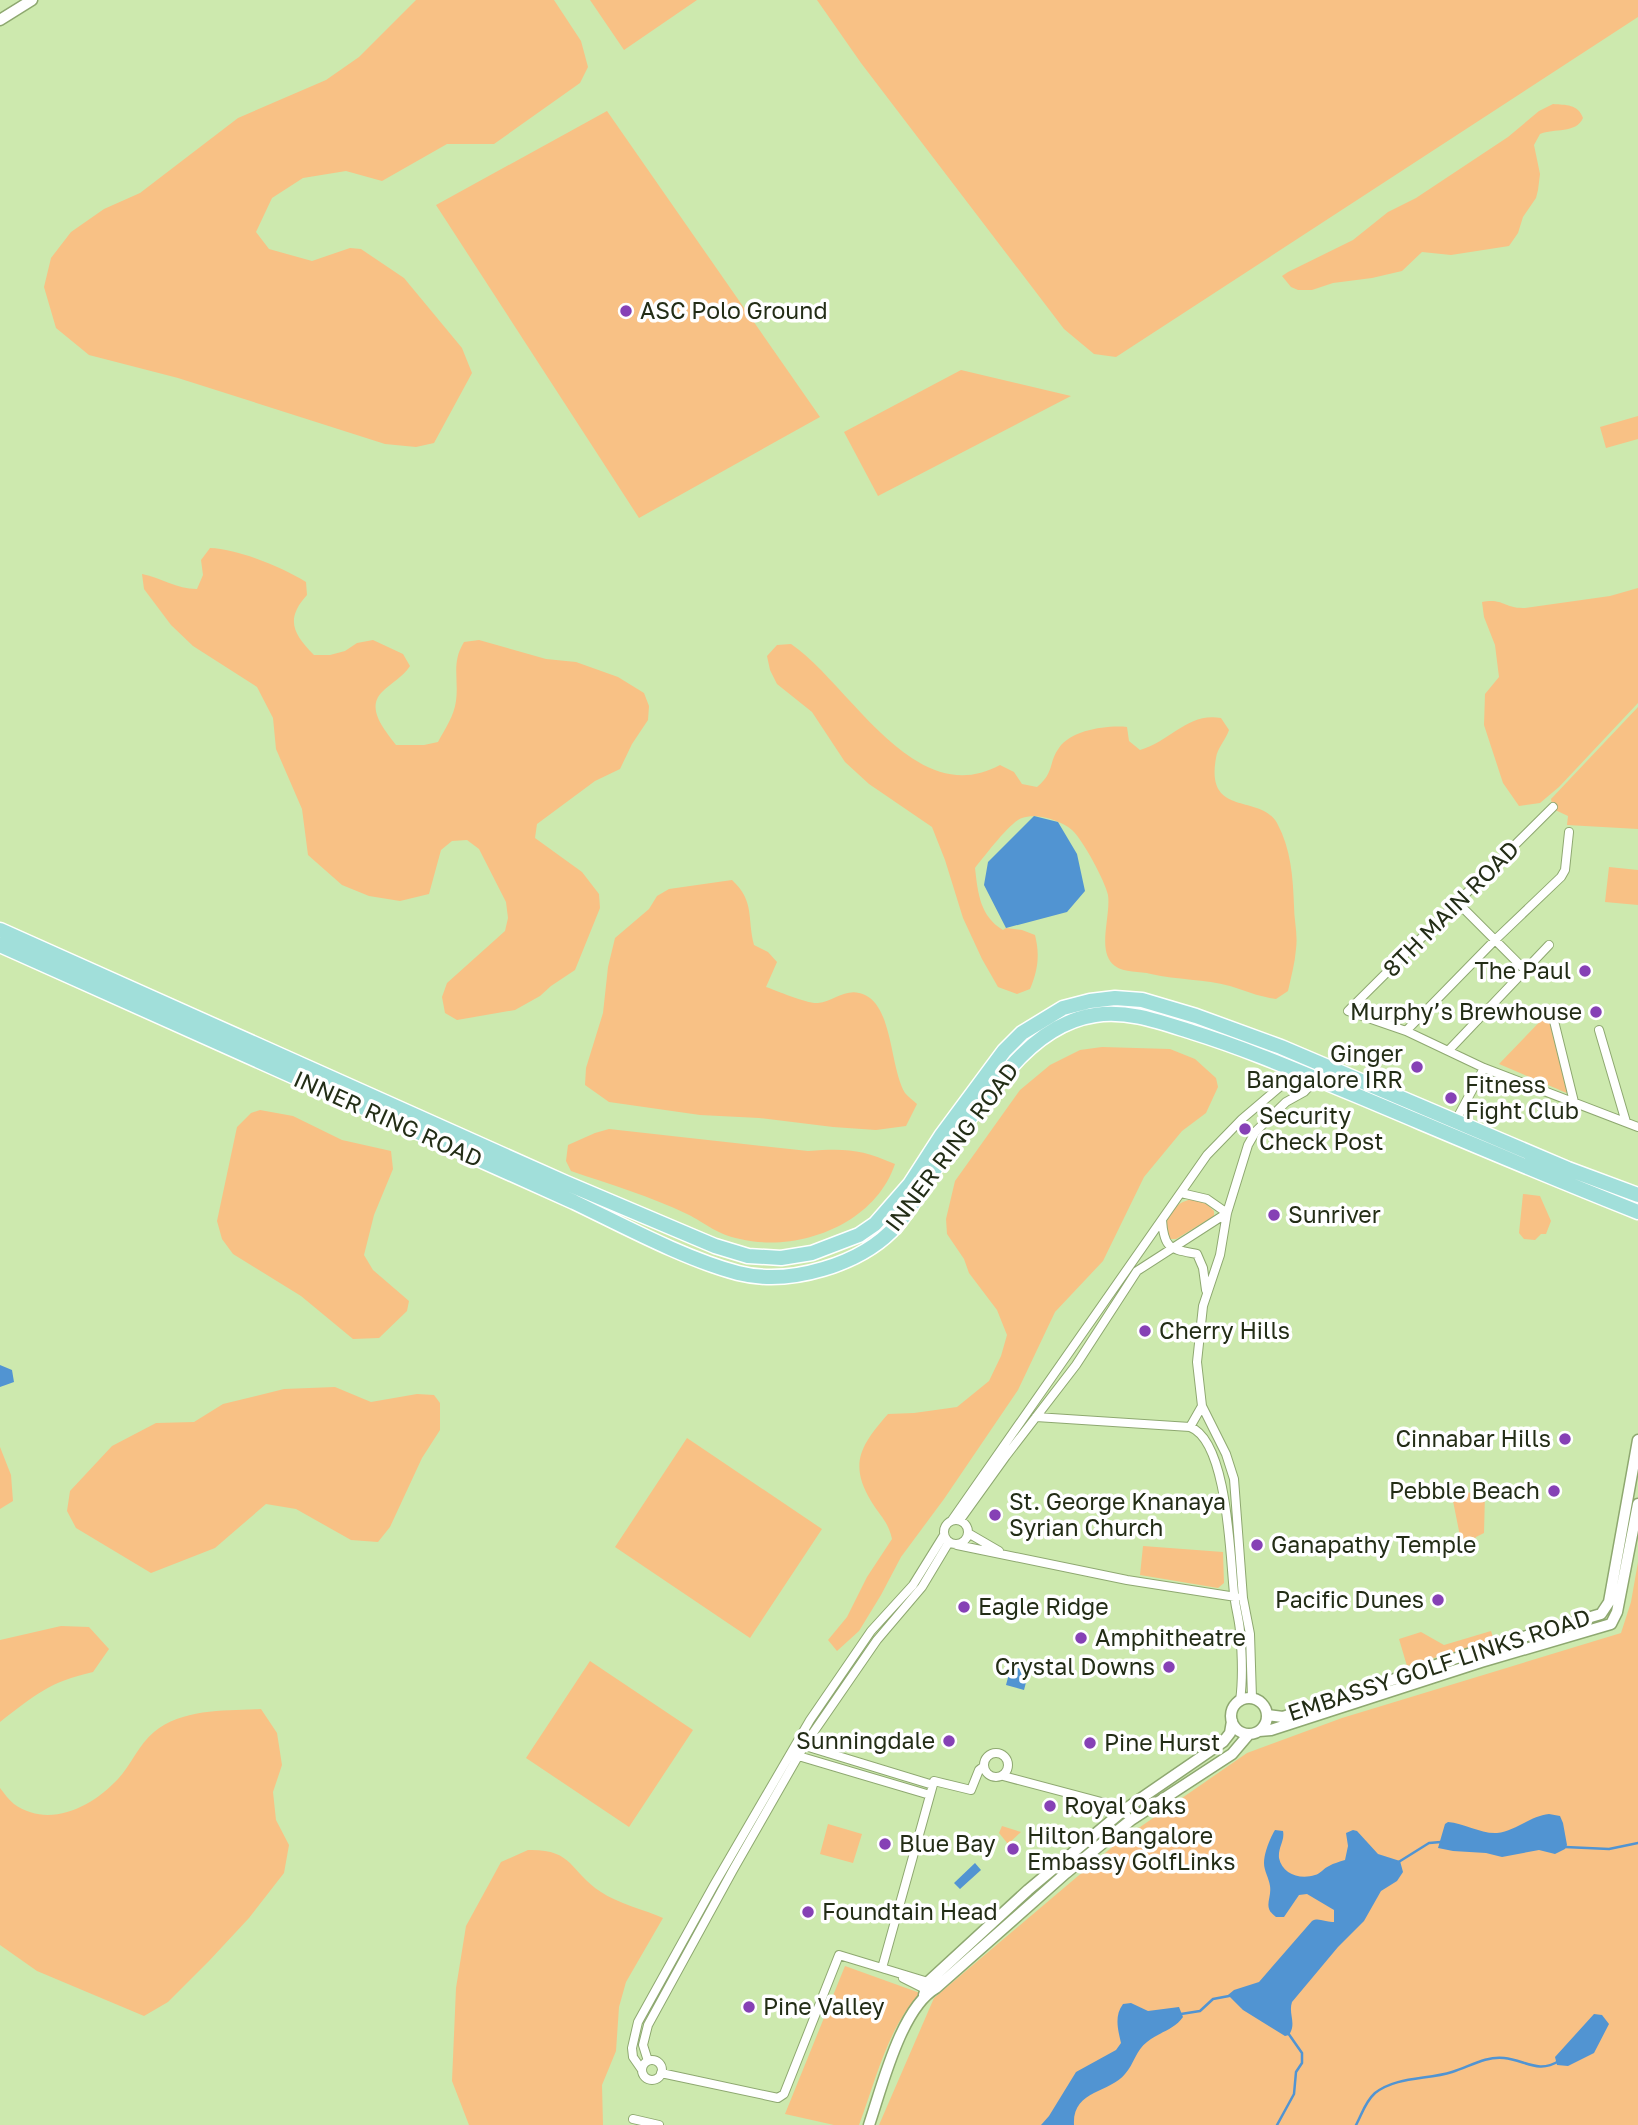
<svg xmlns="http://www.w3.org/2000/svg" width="1638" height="2125" viewBox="0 0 1638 2125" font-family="'Golos Text',sans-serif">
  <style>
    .green { fill: #f8c185 }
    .water { fill: #5194d2 }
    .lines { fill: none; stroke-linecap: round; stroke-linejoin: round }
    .stream { stroke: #5194d2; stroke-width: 2.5 }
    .minor-casing { stroke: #8ea870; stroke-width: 10 }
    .tertiary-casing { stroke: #8ea870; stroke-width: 13 }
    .primary-casing { stroke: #fff; stroke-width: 17 }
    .minor { stroke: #fff; stroke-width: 8 }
    .tertiary { stroke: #fff; stroke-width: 10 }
    .primary { stroke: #a1dfda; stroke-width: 14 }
    .poi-dot { fill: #8641b5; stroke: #fff; stroke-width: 2.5 }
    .labels { text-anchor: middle; stroke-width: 7; stroke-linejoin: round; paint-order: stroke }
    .poi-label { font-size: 23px; fill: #232d16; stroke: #fff; text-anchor: start }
    .street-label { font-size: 23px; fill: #232d16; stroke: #fff }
  </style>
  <rect width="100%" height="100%" fill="#cde9ae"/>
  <path class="green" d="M416,0H554L581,41L588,67L580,83L494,144H447L382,181L346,171L303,178L272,198L256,232L269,249L312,261L350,248L361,249L404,278L462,348L472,373L434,443L416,447L385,444L178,378L89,355L56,328L44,287L51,258L71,232L104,209L140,193L238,118L326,80L359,57Z
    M590,0H697L624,50Z
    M817,0H1638V17L1116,357L1094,354L1064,329L861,63Z
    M1553,104C1566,105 1578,104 1583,118C1576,134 1554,128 1540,134L1534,145L1540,174L1538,190L1536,198L1523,217L1518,233L1509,246L1451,255L1422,252L1402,271L1372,278L1333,283L1312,290H1298L1291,287L1282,276L1288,272L1353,240L1388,212L1416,198L1508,137L1539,111Z
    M607,111L820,417L639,518L436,205Z
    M961,370L1071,396L878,496L844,432Z
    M1638,416V439L1606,448L1600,427Z
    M210,548C238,549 282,567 306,582L307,595C285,619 293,634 314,655H330L345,651L357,643L373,640L403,654L410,666C402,678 392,682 382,692C365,709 386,731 396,745H424L438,742C445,729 454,716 456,701C459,679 451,663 464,642L479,640L546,659L576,662L618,677L644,693L649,706L648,720L632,744L620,769L595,781L537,824L535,838L582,872L599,894L600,908L575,970L551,986L540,996L515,1010L457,1020L445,1013L442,997L447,983L505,931L508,918L506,902L479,849L467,840L452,841L441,850L429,894L400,901L369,896L342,885L308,855L302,809L276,749L273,718L257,687L193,646L171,625L144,589L142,574C162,578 176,589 197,589L203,575L201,560Z
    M1638,588V703L1559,787L1540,803L1519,806L1503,783L1484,725L1485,694L1499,677L1495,645L1484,617L1482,602C1504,598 1504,609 1525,608L1610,596Z
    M791,644C850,684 914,812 1000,765L1014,772L1022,784L1037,787C1055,772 1048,763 1059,748C1071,730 1107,725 1127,727L1129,741L1140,750C1171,741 1188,712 1221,718L1229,730C1226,739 1217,749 1216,758C1205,818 1260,793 1277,823C1291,849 1293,877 1294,906C1294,920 1298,934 1296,949C1295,963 1291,977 1288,991L1276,999C1260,997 1246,991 1230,986C1205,979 1177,980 1151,974C1140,971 1124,973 1115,966C1096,952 1111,917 1108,895C1105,881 1083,840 1072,830C1060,820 1037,813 1022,818C1010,822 984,857 975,868C978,894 980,916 1003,930L1006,928L1022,930L1035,935C1040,955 1038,970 1030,989L1017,994L998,987L982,959L963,918L945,860L932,827L869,784L845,762L812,712L777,684L770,670L767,656L777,645Z
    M1638,707V829L1567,825L1568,816L1553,809L1551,799Z
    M1609,867L1638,870V905L1605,902Z
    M732,880C755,901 747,918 754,945L768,952L777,962L766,987C778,991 807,1004 818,1003C835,1001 847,986 865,995C893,1008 890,1068 905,1093C908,1097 913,1100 917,1104L906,1126L876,1130L833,1127L759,1118L700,1115L609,1102L585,1085L586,1068L603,1013L608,967L615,938L649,909L657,896L669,889Z
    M1552,1009V1021L1569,1094L1499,1064Z
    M1102,1047L1170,1049L1195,1059L1216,1078L1218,1087L1206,1113L1182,1131L1144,1177L1103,1261L1055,1312L1018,1390L944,1499L901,1557L881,1595L859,1631L837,1651L828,1640L847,1617L867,1577L892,1539C888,1521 880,1516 871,1501C848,1463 862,1444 888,1414L914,1413L957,1407L989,1381L1001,1356L1007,1335L997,1310L969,1273L964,1259L947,1234L946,1219L955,1181L1020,1090L1050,1065L1080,1050Z
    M260,1110L293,1116L342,1140L391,1151L393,1169L374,1215L364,1255L373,1270L409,1301L407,1311L379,1338L353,1339L301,1296L233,1254L222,1239L217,1221L237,1127L251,1113Z
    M609,1129L808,1151C845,1148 861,1149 895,1164C875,1224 799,1253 740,1239C716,1234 707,1224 687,1214C652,1197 609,1184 571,1171L566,1161L568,1145L595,1133Z
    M1523,1194L1540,1196L1551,1221L1546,1234H1541L1535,1240L1524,1239L1519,1233Z
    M1194,1199L1207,1204L1214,1211V1216L1176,1239H1170L1165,1230C1168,1213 1176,1201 1194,1199Z
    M335,1387L371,1402L417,1394L434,1395L440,1403V1430L422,1458L390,1527L378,1542L351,1540L296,1509L266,1504L215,1548L151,1573L76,1528L67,1511L70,1491L112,1446L156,1423L194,1422L223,1404L284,1389Z
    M687,1438L822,1529L750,1638L615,1547Z
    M0,1447L11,1475L13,1501L0,1509Z
    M1451,1491L1485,1494L1484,1533L1476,1537L1473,1543L1462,1546Z
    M1143,1546L1223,1552L1224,1583L1218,1588L1140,1575Z
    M1638,1562V2125H879L934,1998L1117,1843L1247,1753L1342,1718L1621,1633L1631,1602Z
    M61,1626L89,1627L109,1649L93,1672C49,1682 35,1695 0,1722V1640Z
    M1491,1631L1494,1640L1407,1666L1399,1639L1421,1632L1444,1645Z
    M590,1661L693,1730L629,1827L526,1758Z
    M261,1709L277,1733L282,1765L273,1792L276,1820L289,1845L284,1873L249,1918L209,1961L168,2002L144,2016L37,1971L0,1945V1788C4,1793 9,1800 14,1804C49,1829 92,1807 118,1779C131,1765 139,1744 154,1732C183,1708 226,1711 261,1709Z
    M828,1824L862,1834L853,1863L820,1854Z
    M1002,1826L1021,1832L1008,1844L999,1833Z
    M528,1850C574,1849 569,1871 601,1892C617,1903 645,1910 663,1918L626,1982L619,2007L616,2051L602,2085L603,2125H469L452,2081L456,1988L466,1926L501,1862Z
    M845,1966L920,1993C887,2029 876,2080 859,2125H834L785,2114Z"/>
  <path class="water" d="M1034,816L1058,822L1077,854L1085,891L1067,912L1006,928L984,885L988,862Z
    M0,1365L12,1370L14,1382L0,1387Z
    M1011,1666L1029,1671L1024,1690L1006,1685Z
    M1549,1814L1560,1816L1563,1823L1567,1845L1565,1849L1555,1854L1539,1850L1502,1857L1486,1853L1453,1851L1438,1848L1445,1824L1448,1822C1464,1823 1481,1834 1497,1833C1516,1831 1530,1816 1549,1814Z
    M1275,1830L1283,1831C1285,1841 1278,1847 1279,1858C1282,1874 1300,1880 1315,1875C1320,1874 1324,1868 1329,1866C1334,1863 1339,1862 1345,1860L1348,1846L1346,1833L1353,1830L1357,1831L1378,1854L1400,1861L1403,1872L1397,1881L1381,1891L1364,1921L1338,1947L1292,2002C1288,2014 1297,2023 1289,2035L1285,2036L1243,2010L1228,1995L1234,1990L1259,1982L1312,1921C1319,1917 1326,1923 1334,1922V1910L1307,1894L1299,1895L1284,1917H1276C1262,1907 1272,1899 1270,1886C1269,1878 1264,1871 1264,1863C1264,1853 1270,1838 1275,1830Z
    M975,1863L981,1870L960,1889L954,1883Z
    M1131,2003L1148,2011L1179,2007L1183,2017C1174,2030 1159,2032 1147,2042C1136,2050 1134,2064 1125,2074C1110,2093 1072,2090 1074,2125H1041L1049,2116L1076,2072L1116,2050L1121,2043C1118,2030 1114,2016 1123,2004Z
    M1594,2014L1602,2015L1609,2024L1594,2053L1568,2066L1557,2065L1555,2057Z"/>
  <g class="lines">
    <path class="stream" d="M1565,1847L1609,1849L1638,1843
      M1397,1863L1429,1843L1441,1842
      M1181,2014L1200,2011L1213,1999L1229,1996
      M1277,2125L1294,2094L1296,2072L1302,2063V2053L1288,2033
      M1356,2125C1362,2114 1365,2102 1375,2093C1397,2076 1427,2080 1452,2072C1469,2067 1485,2056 1504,2058C1525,2060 1538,2074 1559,2061"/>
    <g class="minor-casing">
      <path id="minor" d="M1553,807L1348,1011L1406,1031L1484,1068L1638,1127
        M1457,902L1525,970
        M1554,1021L1574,1102
        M1599,1030L1626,1122
        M1406,1031L1495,940L1561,877L1565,870L1569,832
        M1449,1050L1549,945
        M1455,1122L1484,1068
        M1162,1220C1164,1250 1171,1249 1197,1254L1203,1268L1206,1290
        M1036,1417L1190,1427C1228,1441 1230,1558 1234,1593C1235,1606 1239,1618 1240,1631C1242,1653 1243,1679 1240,1701
        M1190,1427L1202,1406
        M944 1532a12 12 0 1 1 24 0a12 12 0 1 1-24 0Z
        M952,1520L1207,1155L1242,1119L1282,1085L1284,1078L1281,1063
        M960,1520L1006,1456L1076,1365L1137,1271L1227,1213L1207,1199L1181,1193
        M968,1533L999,1551
        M957,1545L1127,1580L1236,1597
        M1252,1698L1250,1634L1243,1598L1234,1479L1226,1454L1202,1406L1197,1362L1203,1306L1220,1255L1227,1213L1248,1145L1256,1131L1286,1102L1304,1092L1318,1077
        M802,1745L933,1785
        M984 1765a12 12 0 1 1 24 0a12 12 0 1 1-24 0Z
        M795,1755L930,1795
        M1003,1776L1109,1804L1124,1810L1126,1814
        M885,1969L882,1968L934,1781L971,1790L979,1770L984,1766
        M903,1978L925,1989
        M642 2070a10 10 0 1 1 20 0a10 10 0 1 1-20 0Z
        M648,2061L643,2045L648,2025L733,1870L804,1746L877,1640L922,1587L949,1542
        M642,2070L633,2057L632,2048L638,2022L714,1885L810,1720L871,1631L913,1585L944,1535
        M661,2073L778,2098L784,2094L839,1955L928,1982
        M633,2119L659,2125"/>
    </g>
    <g class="tertiary-casing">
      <path id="tertiary" d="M0,20L32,0
        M1231 1716a18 18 0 1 1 36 0a18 18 0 1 1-36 0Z
        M1267,1715L1283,1717L1486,1648L1601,1614L1609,1602L1638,1440
        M1259,1731L1271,1730L1481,1662L1611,1624L1617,1612L1638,1504
        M924,1995L928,1982L1028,1890L1124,1810L1223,1742L1230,1733L1232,1721
        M869,2125C882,2087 901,2008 936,1988L1066,1873L1131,1820L1232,1754L1249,1734"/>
    </g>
    <g class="primary-casing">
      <path id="primary" d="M0,930L566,1183L715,1246L748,1256L781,1258L812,1253L859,1235L875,1224L910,1184L941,1136L1004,1051L1022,1033L1063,1008L1090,1001L1115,998L1142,1000L1196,1016L1281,1047L1568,1169L1638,1195
        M0,945L574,1202C624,1226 685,1259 738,1273C789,1286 862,1265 897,1225C918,1199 933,1170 952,1143C965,1122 982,1103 997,1084C1021,1052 1054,1021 1095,1015C1129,1010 1160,1022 1192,1032C1250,1050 1302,1073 1358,1096C1451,1135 1544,1175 1638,1212"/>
    </g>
    <use href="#minor" class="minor"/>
    <use href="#tertiary" class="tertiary"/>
    <use href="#primary" class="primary"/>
  </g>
  <g class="poi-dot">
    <circle cx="626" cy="311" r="7"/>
    <circle cx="1585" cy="971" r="7"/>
    <circle cx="1596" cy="1012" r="7"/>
    <circle cx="1417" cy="1067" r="7"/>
    <circle cx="1451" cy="1098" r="7"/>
    <circle cx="1245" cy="1129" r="7"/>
    <circle cx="1274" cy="1215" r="7"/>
    <circle cx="1145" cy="1331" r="7"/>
    <circle cx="1565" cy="1439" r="7"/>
    <circle cx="1554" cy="1491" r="7"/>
    <circle cx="995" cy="1515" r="7"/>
    <circle cx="1257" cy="1545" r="7"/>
    <circle cx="1438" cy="1600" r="7"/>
    <circle cx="964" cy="1607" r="7"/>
    <circle cx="1081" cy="1638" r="7"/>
    <circle cx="1169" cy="1667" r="7"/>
    <circle cx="949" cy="1741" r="7"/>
    <circle cx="1090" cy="1743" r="7"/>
    <circle cx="1050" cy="1806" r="7"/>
    <circle cx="885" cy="1844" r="7"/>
    <circle cx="1013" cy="1849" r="7"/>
    <circle cx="808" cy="1912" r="7"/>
    <circle cx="749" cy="2007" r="7"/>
  </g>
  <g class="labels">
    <g class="poi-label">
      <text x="640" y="319">ASC Polo Ground</text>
      <text x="1571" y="979" text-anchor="end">The Paul</text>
      <text x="1582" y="1020" text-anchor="end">Murphy’s Brewhouse</text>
      <text x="1403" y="1062" text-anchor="end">Ginger<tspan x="1403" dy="26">Bangalore IRR</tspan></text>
      <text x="1465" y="1093">Fitness<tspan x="1465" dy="26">Fight Club</tspan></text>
      <text x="1259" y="1124">Security<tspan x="1259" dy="26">Check Post</tspan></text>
      <text x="1288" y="1223">Sunriver</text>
      <text x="1159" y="1339">Cherry Hills</text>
      <text x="1551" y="1447" text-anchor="end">Cinnabar Hills</text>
      <text x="1540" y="1499" text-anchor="end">Pebble Beach</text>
      <text x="1009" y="1510">St. George Knanaya<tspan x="1009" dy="26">Syrian Church</tspan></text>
      <text x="1271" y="1553">Ganapathy Temple</text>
      <text x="1424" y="1608" text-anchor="end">Pacific Dunes</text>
      <text x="978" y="1615">Eagle Ridge</text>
      <text x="1095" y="1646">Amphitheatre</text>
      <text x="1155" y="1675" text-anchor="end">Crystal Downs</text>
      <text x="935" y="1749" text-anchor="end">Sunningdale</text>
      <text x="1104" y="1751">Pine Hurst</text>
      <text x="1064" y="1814">Royal Oaks</text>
      <text x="1027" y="1844">Hilton Bangalore<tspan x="1027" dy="26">Embassy GolfLinks</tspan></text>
      <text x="899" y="1852">Blue Bay</text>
      <text x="822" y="1920">Foundtain Head</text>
      <text x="763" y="2015">Pine Valley</text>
    </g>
    <g class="street-label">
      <text transform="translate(1451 909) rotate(-45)" y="8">8TH MAIN ROAD</text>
      <text transform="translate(388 1119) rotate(24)" y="8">INNER RING ROAD</text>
      <text transform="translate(952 1147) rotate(-53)" y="8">INNER RING ROAD</text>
      <text transform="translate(1439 1665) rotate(-18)" y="8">EMBASSY GOLF LINKS ROAD</text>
    </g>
  </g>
</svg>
